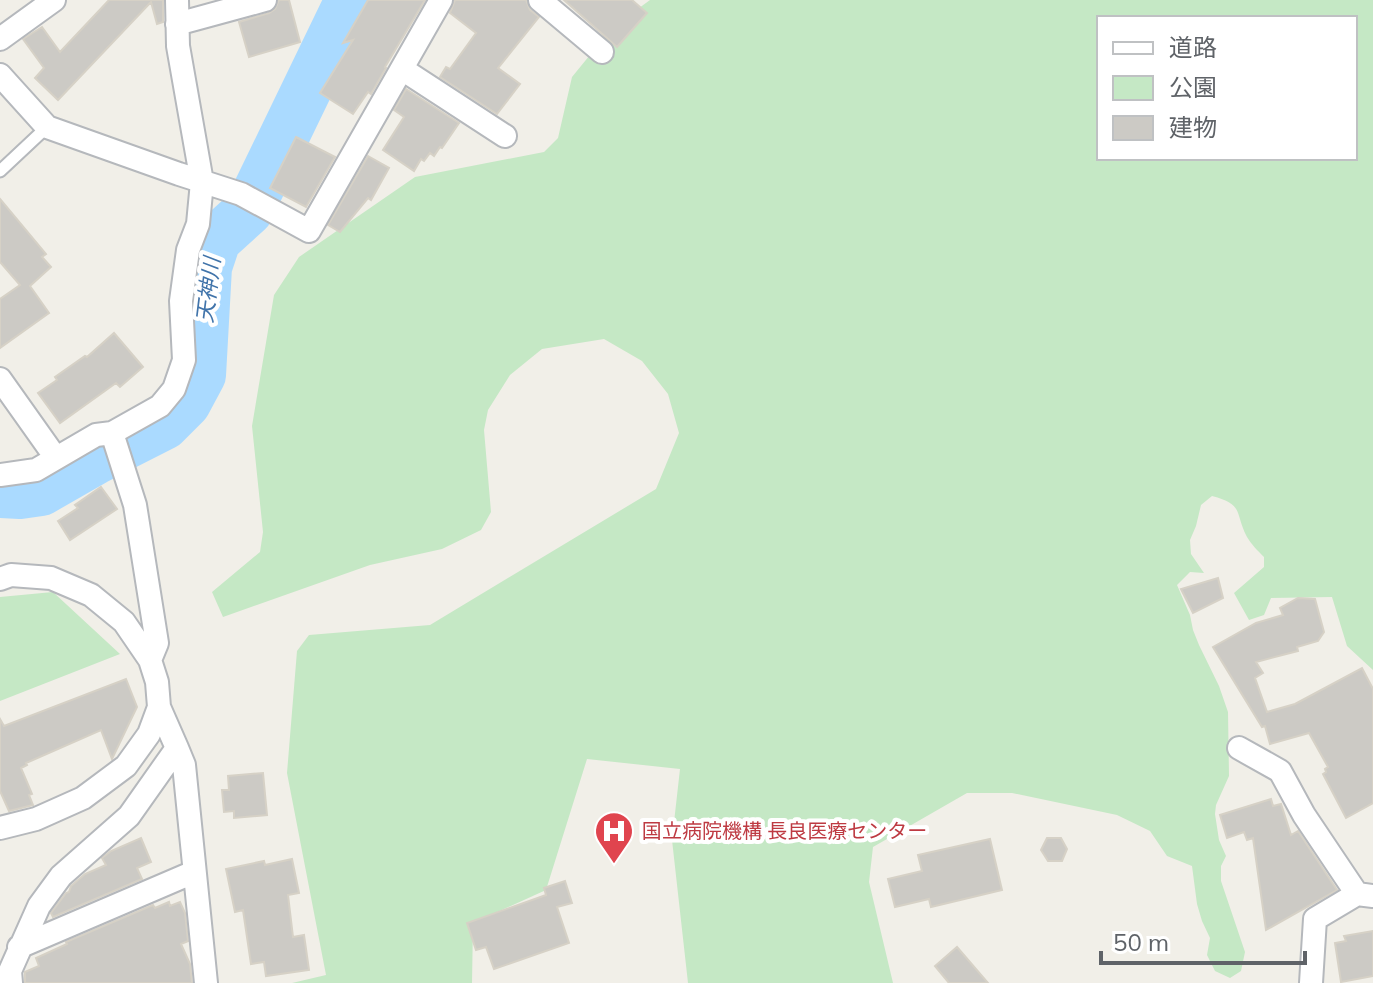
<svg xmlns="http://www.w3.org/2000/svg" width="1373" height="983" viewBox="0 0 1373 983" font-family="Mulish,'Noto Sans JP',sans-serif">
  <style>
    .green { fill: #c5e8c5; fill-rule: evenodd }
    .lines { fill: none; stroke-linecap: round; stroke-linejoin: round }
    .river { stroke: #aadaff; stroke-width: 50 }
    .building { fill: #cccac5; stroke: #d6d1c6; stroke-width: 2 }
    .lane-casing { stroke: #b5b8bc; stroke-width: 15 }
    .street-casing { stroke: #b5b8bc; stroke-width: 26 }
    .lane { stroke: #fff; stroke-width: 11 }
    .street { stroke: #fff; stroke-width: 22 }
    .labels { text-anchor: middle; stroke-width: 8; stroke-linejoin: round; paint-order: stroke }
    .health-label { font-size: 20px; fill: #be3a42; stroke: #fff; text-anchor: start }
    .water-label { font-size: 22px; font-style: italic; fill: #4174aa; stroke: #fff }
  </style>
  <rect width="100%" height="100%" fill="#f1efe8"/>
  <path class="green" d="M650,0H1373V670L1347,646L1332,597L1271,598L1264,615L1249,620L1234,593L1264,567V557C1258,551 1251,544 1247,537C1234,512 1245,505 1212,496L1201,505L1196,526L1190,540L1191,554L1204,573L1190,572L1177,585L1190,615L1193,630L1199,645L1219,686L1228,712L1229,776L1216,805L1215,814L1219,840L1226,856L1221,866V881L1245,952L1241,971L1230,978L1215,971L1207,955L1210,938L1202,921L1197,904L1192,866L1167,856L1150,831L1117,815L1012,793H967L873,847L869,882L893,983H688L672,840L680,769L587,759L546,890L473,923L472,983H292L326,975L287,773L297,651L309,635L430,625L656,489L679,433L668,394L642,361L604,339L542,349L510,375L488,410L484,430L491,512L481,530L442,549L370,565L223,617L212,592L260,552L263,532L252,426L274,295L299,257L415,177L544,152L558,138L572,77L612,28ZM1099,18H1355V158H1099Z
    M53,592L120,654L0,701V597Z"/>
  <g class="lines">
    <path class="river" d="M0,493L20,494L41,491L95,460L164,425L186,403L201,375L207,267L216,240L248,211L350,0"/>
  </g>
  <path class="building" d="M109,0H163V22L157,24L151,2L58,100L35,78L44,68L23,39L42,27L60,52Z
    M279,0H289L300,42L249,57L239,22L269,13L275,9Z
    M368,0H425L385,67L386,68L371,94L368,92L353,114L320,93L353,40L343,43Z
    M455,0H526L530,10L539,17L498,68L520,84L497,114L440,77L446,67L450,69L476,33L450,13Z
    M564,0H632L647,13L617,47Z
    M406,89L459,123L442,148L440,147L434,156L430,153L424,161L421,159L414,171L383,150L404,117L394,110Z
    M296,137L335,157L306,207L270,188Z
    M368,156L389,168L371,200L368,198L340,232L328,225Z
    M0,199L46,254L42,257L51,267L30,286L49,313L0,348V299L20,285L0,262Z
    M114,333L143,367L120,387L116,383L60,423L38,393L57,380L55,377L85,356L87,357Z
    M101,487L117,509L70,540L58,521L78,508L75,505Z
    M1218,578L1223,598L1193,613L1181,589Z
    M1298,598L1315,599L1324,632L1318,641L1297,647L1298,651L1256,662L1263,673L1255,678L1267,712L1295,704L1362,668L1373,689V803L1346,818L1323,774L1326,772L1325,769L1328,767L1309,733L1270,744L1265,726L1262,727L1213,647L1256,623L1283,615L1280,608Z
    M126,679L137,707L112,759L101,730L26,763L27,765L21,768L32,794L29,795L33,805L9,811L0,791V719L4,726Z
    M263,773L267,815L234,818V811L224,812L222,790H229L228,776Z
    M1271,799L1273,806L1281,804L1291,835L1298,831L1337,890L1266,930L1253,838L1247,840L1244,832L1227,838L1220,815Z
    M141,838L151,862L137,868L142,879L53,917L51,913L66,893L69,892L71,886L85,874L106,865L102,858L111,851Z
    M1047,838H1061L1067,849L1062,861H1048L1041,850Z
    M990,839L1002,890L931,907L929,899L895,907L888,879L922,871L918,855Z
    M292,859L299,893L288,895L293,937L304,935L309,970L266,976L264,962L251,964L243,910L235,912L226,869L264,861L265,865Z
    M565,881L572,903L557,907L569,943L494,969L486,947L476,950L467,923L546,895L544,888Z
    M169,902L170,906L180,902L185,913L188,941L181,944L190,964L192,983H25V972L39,966L36,958L67,944L66,942L153,905L155,908Z
    M1373,931V976L1341,982L1335,943L1346,941L1344,936Z
    M957,947L988,983H949L935,966Z"/>
  <g class="lines">
    <g class="lane-casing">
      <path id="lane" d="M0,171L47,127"/>
    </g>
    <g class="street-casing">
      <path id="street" d="M540,0L602,52
        M177,24L265,0
        M0,39L54,0
        M402,69L505,136
        M0,75L47,127L179,174L241,194L309,231L441,0
        M0,379L56,458
        M0,475L36,470L96,435L112,433
        M0,579L11,575L51,578L91,595L124,622L150,660L157,682L159,707L149,734L126,766L83,798L36,819L0,828
        M150,660L157,643L135,505L112,433L160,406L174,389L184,360L181,301L188,250L198,224L202,182L178,46L177,0
        M177,748L184,765L206,983
        M1239,748L1280,771L1304,815L1357,894
        M19,947L194,872
        M11,983L10,971L39,906L61,876L129,816L177,748L159,707
        M1311,983L1315,919L1357,894L1373,896"/>
    </g>
    <use href="#lane" class="lane"/>
    <use href="#street" class="street"/>
  </g>
  <defs>
    <g id="hospital-pin" transform="scale(2)"><path d="M0 17L-7.5 6A9.5 9.5 0 1 1 7.5 6Z" fill="#e0444e" stroke="#fff"/><path d="M-5-5h3v3.5h4V-5h3V5h-3V1.5h-4V5h-3Z" fill="#fff"/></g>
  </defs>
  <g fill-rule="evenodd">
    <use href="#hospital-pin" x="614" y="831"/>
  </g>
  <g class="labels">
    <g class="health-label">
      <text x="642" y="838">国立病院機構 長良医療センター</text>
    </g>
    <g class="water-label">
      <text transform="translate(208 290) rotate(-83)" y="8">天神川</text>
    </g>
  </g>
  <rect x="1097" y="16" width="260" height="144" fill="#ffffff" stroke="#bfc1c3" stroke-width="2"/>
  <rect x="1113" y="42" width="40" height="12" fill="#ffffff" stroke="#bfc1c3" stroke-width="2"/>
  <text x="1169" y="56" font-size="24" fill="#5f6368">道路</text>
  <rect x="1113" y="76" width="40" height="24" fill="#c5e8c5" stroke="#bfc1c3" stroke-width="2"/>
  <text x="1169" y="96" font-size="24" fill="#5f6368">公園</text>
  <rect x="1113" y="116" width="40" height="24" fill="#cccac5" stroke="#bfc1c3" stroke-width="2"/>
  <text x="1169" y="136" font-size="24" fill="#5f6368">建物</text>
  <path d="M1101 951v12h204v-12" fill="none" stroke="#5f6368" stroke-width="4"/>
  <text x="1113" y="951" font-size="24" fill="#5f6368" stroke="#ffffff" stroke-width="6" paint-order="stroke">50 m</text>
</svg>
